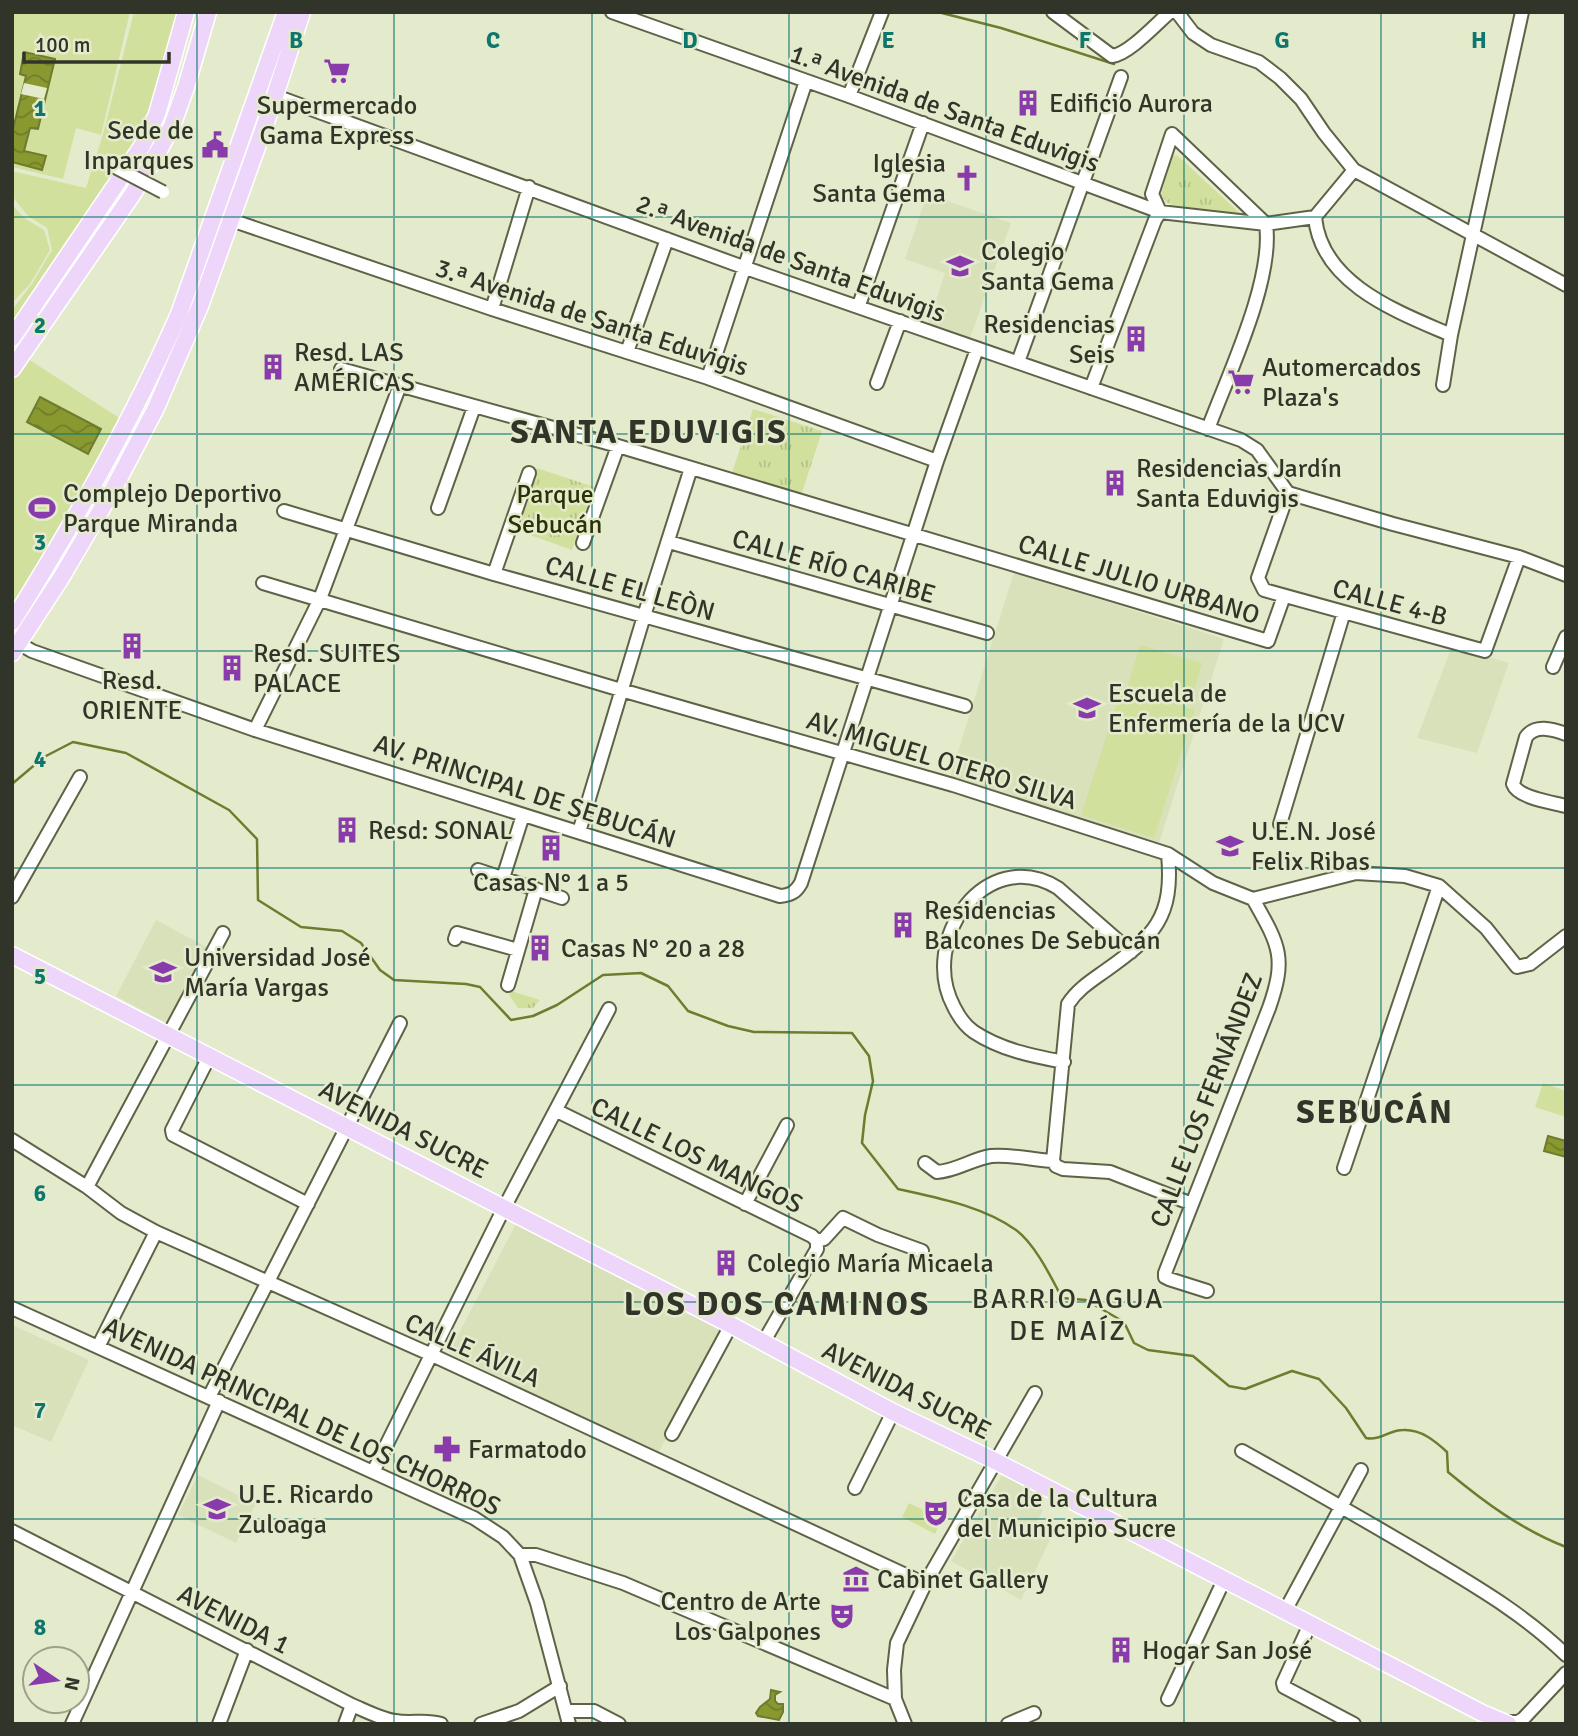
<svg xmlns="http://www.w3.org/2000/svg" width="1578" height="1736" viewBox="0 0 1578 1736" font-family="Signika,sans-serif">
  <style>
    .built { fill: #d9e1bb }
    .grass { fill: url(#grass-tufts) }
    .garden { fill: #d2e09e }
    .water { fill: url(#water-waves); stroke: #6f7b2e; stroke-width: 2 }
    .pier { fill: #e4ebcc }
    .lines { fill: none; stroke-linecap: round; stroke-linejoin: round }
    .stream { stroke: #6f7b2e; stroke-width: 2.5 }
    .minor-casing { stroke: #5e6348; stroke-width: 16 }
    .major-casing { stroke: #fff; stroke-width: 19 }
    .minor { stroke: #fff; stroke-width: 12 }
    .major { stroke: #edd6f9; stroke-width: 16 }
    .minor-bridge-casing { stroke: #5e6348; stroke-width: 16; stroke-linecap: butt }
    .minor-bridge { stroke: #fff; stroke-width: 12 }
    .grid { fill: none; stroke: #0f766e; stroke-width: 2; stroke-opacity: 0.55 }
    .labels { text-anchor: middle; stroke-width: 5; stroke-linejoin: round; paint-order: stroke }
    .poi-label { font-size: 26px; fill: #313428; stroke: #e4ebcc; text-anchor: start }
    .street-label { font-size: 26px; fill: #313428; stroke: #e4ebcc }
    .park-label { font-size: 26px; fill: #2b3105; stroke: #e4ebcc }
    .neighbourhood-label { font-size: 28px; letter-spacing: 2px; fill: #313428; stroke: #e4ebcc }
    .district-label { font-size: 33px; font-weight: bold; letter-spacing: 2px; fill: #313428; stroke: #e4ebcc }
    .grid-label { font-size: 23px; text-anchor: middle; font-weight: bold; fill: #0f766e; stroke: #e4ebcc; stroke-width: 5; stroke-linejoin: round; paint-order: stroke }
  </style>
  <defs>
    <pattern id="grass-tufts" width="24" height="20" patternUnits="userSpaceOnUse" patternTransform="scale(1.75)"><rect width="24" height="20" fill="#d2e09e"/><path d="M3 7l-1-3M5 7V3M7 7l1-3M15 17l-1-3M17 17v-4M19 17l1-3" fill="none" stroke="#b5c188"/></pattern>
    <pattern id="water-waves" width="16" height="10" patternUnits="userSpaceOnUse" patternTransform="scale(1.75)"><rect width="16" height="10" fill="#899930"/><path d="M0 5q4-4 8 0t8 0" fill="none" stroke="#717e29"/></pattern>
  </defs>
  <rect width="100%" height="100%" fill="#e4ebcc"/>
  <path class="built" d="M927,194L1011,223L969,341L927,327L945,273L905,259Z
    M1014,572L1224,639L1159,843L950,777Z
    M1452,646L1509,663L1477,753L1417,738Z
    M156,920L210,949L170,1025L116,996Z
    M517,1222L725,1329L657,1455L449,1352Z
    M12,1325L89,1360L51,1442L12,1425Z
    M198,1475L256,1504L236,1543L178,1515Z
    M1002,1475L1035,1492L1029,1504L1043,1510L1034,1528L1051,1538L1021,1600L951,1561Z"/>
  <path class="grass" d="M1175,155L1178,156L1243,216L1173,205L1166,202L1161,195L1162,191L1172,156Z
    M753,409L822,431L799,502L730,479Z
    M537,468L594,487L572,550L516,530Z
    M511,991L540,1000L533,1008H518L509,995Z"/>
  <path class="garden" d="M12,12H130L101,135L76,128L63,179L12,167Z
    M134,12H182L154,113L12,330V310L32,284L52,250L47,228L28,216L12,196V171L86,188L103,134Z
    M12,204L24,218L44,230L50,250L30,284L12,303Z
    M25,357L121,419L96,467L12,606V377Z
    M1140,645L1202,663L1190,703L1128,685Z
    M1122,687L1195,710L1154,838L1081,815Z
    M1543,1083L1566,1091V1117L1535,1107Z
    M909,1503L942,1519L935,1534L902,1517Z"/>
  <path class="water" d="M24,52L55,59L38,129L30,128L24,151L46,156L42,170L12,162V133L26,76L20,74Z
    M40,397L101,429L88,454L27,422Z
    M1548,1136L1566,1141V1157L1544,1151Z
    M771,1690L780,1692L775,1695V1701L778,1704H783V1712L779,1720L758,1716L756,1713L760,1707L770,1699Z"/>
  <path class="pier" d="M24,83L47,88L44,99L21,94Z"/>
  <g class="lines">
    <path class="stream" d="M938,12L1001,28L1114,64
      M12,784L44,757L73,742L126,753L229,810L257,839L258,900L301,927L342,931L361,943L380,970L394,980L466,984L480,987L511,1020L533,1016L557,1005L603,975L641,973L668,986L688,1011L728,1026L754,1032L852,1033L869,1056L873,1081L865,1115L862,1143L898,1189C938,1198 982,1206 1016,1230C1035,1244 1051,1277 1062,1298L1086,1300L1124,1322L1134,1343L1148,1350L1193,1356L1229,1386L1245,1389L1292,1371L1319,1379L1346,1408L1366,1438C1380,1441 1389,1430 1403,1430C1421,1429 1435,1441 1447,1452L1448,1472C1484,1502 1522,1530 1566,1547"/>
    <g class="minor-casing">
      <path id="minor" d="M612,12L849,96L1160,212L1266,224L1315,217L1354,170
        M1053,12L1112,56C1129,54 1156,24 1170,12
        M1177,12L1193,33L1211,45L1259,62L1280,78L1301,99L1324,133L1354,170L1566,285
        M259,90L743,267L1241,440L1257,450L1288,493
        M849,96L882,12
        M1315,217C1321,284 1398,312 1451,335
        M231,220L492,309L708,378L937,461
        M859,305L923,123
        M492,309L529,187
        M627,352L667,239
        M1018,362L1121,77
        M341,369L618,446L1268,641L1284,596
        M708,378L806,81
        M877,383L900,321
        M1443,385L1451,335L1522,12
        M1091,388L1155,220L1160,212L1152,194L1172,134L1266,224C1274,280 1228,375 1208,429
        M1288,493L1258,578L1264,590L1485,651L1519,557
        M1288,493L1393,524L1519,557L1566,575
        M438,508L474,407
        M284,511L494,574L965,706
        M669,542L987,633
        M583,543L618,446
        M494,574L529,473
        M263,583L621,690L953,785L1168,854L1213,883L1253,899L1356,873L1405,876L1439,886L1486,928L1517,967L1530,964L1566,936
        M13,640L32,651L255,730L780,896C791,895 796,892 801,883L937,461L977,349
        M1553,667L1566,637
        M255,730L320,599L400,385
        M1566,734C1552,729 1535,724 1526,737L1513,784C1518,798 1551,802 1566,806
        M1280,824L1344,612
        M579,832L644,616L691,468
        M478,870L562,898
        M503,878L523,815
        M12,897L80,777
        M455,939L457,933L518,950
        M508,985L536,889
        M209,1057L172,1130L173,1135L308,1204
        M1064,1062C1033,1056 1001,1050 974,1032C965,1026 959,1017 954,1007C918,940 986,844 1058,888L1131,952
        M557,1111L812,1236L817,1241
        M12,1140L87,1187L121,1213L156,1232L432,1355L925,1584
        M1053,1161L1068,1004C1078,989 1091,981 1105,971C1154,936 1174,918 1168,854
        M1053,1161L1056,1166L1063,1169L1110,1172L1192,1204
        M925,1163L937,1172C956,1171 972,1159 991,1156C1010,1154 1034,1160 1053,1161
        M1344,1168L1439,886
        M87,1187L223,933
        M745,1204L787,1125
        M817,1241L824,1239L843,1218L878,1235L922,1251
        M1207,1291L1169,1279L1165,1277V1273L1269,1008C1287,957 1279,945 1253,899
        M12,1308L474,1518L503,1537L520,1555L537,1603L569,1724
        M763,1343L817,1249V1241
        M99,1345L156,1232
        M209,1397L400,1023
        M672,1434L731,1325
        M1242,1451C1303,1485 1363,1519 1422,1554C1473,1585 1523,1613 1566,1655
        M373,1472L504,1208L609,1009
        M855,1488L893,1412
        M12,1531L352,1705C366,1711 381,1719 395,1721C412,1724 425,1719 441,1724
        M520,1555H536L623,1583L895,1699
        M1285,1611L1361,1470
        M1310,1624L1283,1683L1284,1687L1354,1724
        M1168,1699L1224,1580
        M566,1711H594L619,1724
        M1504,1722H1518L1523,1719L1566,1673
        M72,1724L219,1401
        M219,1724L247,1650
        M345,1724L352,1705
        M481,1724L519,1711L560,1686
        M905,1724L895,1699L894,1670L897,1643L925,1584L1035,1393
        M1008,1724L1034,1713"/>
    </g>
    <g class="major-casing">
      <path id="major" d="M12,338L142,146L157,114L186,12
        M12,369L132,195L158,152L172,126L186,87L208,12
        M12,622C74,523 132,421 179,314L286,12
        M12,653L61,578L115,486L156,408L200,306L271,108L302,12
        M12,955L731,1325L893,1412L997,1462L1482,1713L1508,1724"/>
    </g>
    <use href="#minor" class="minor"/>
    <use href="#major" class="major"/>
    <g class="minor-bridge-casing">
      <path id="minor-bridge" d="M111,165L163,192"/>
    </g>
    <use href="#minor-bridge" class="minor-bridge"/>
  </g>
  <path class="grid" d="M197,12V1724M394,12V1724M592,12V1724M789,12V1724M986,12V1724M1184,12V1724M1381,12V1724M12,217H1566M12,434H1566M12,651H1566M12,868H1566M12,1085H1566M12,1302H1566M12,1519H1566"/>
  <defs>
    <g id="supermarket-bare" transform="scale(2.1)"><path d="M-6-5.5h2.5l.6 2H6L4.5 2H-2.5L-4.4-4H-6ZM-1.5 3.2a1.3 1.3 0 1 0 .1 0ZM3 3.2a1.3 1.3 0 1 0 .1 0Z" fill="#8a3bab" stroke="#e4ebcc" stroke-width="2.5" paint-order="stroke"/></g>
    <g id="building-bare" transform="scale(2.1)"><path d="M-4-6H4V6H1V3H-1V6H-4ZM-2.5-4.3h1.7v1.8h-1.7ZM.8-4.3h1.7v1.8H.8ZM-2.5-1h1.7V.8h-1.7ZM.8-1h1.7V.8H.8Z" fill="#8a3bab" stroke="#e4ebcc" stroke-width="2.5" paint-order="stroke"/></g>
    <g id="civic-bare" transform="scale(2.1)"><path d="M-.6-6.5H3V-4.5H.6V-3L4-1V1h2V6H-6V1h2V-1L-.6-3ZM-1.2 2.5V6h2.4V2.5Z" fill="#8a3bab" stroke="#e4ebcc" stroke-width="2.5" paint-order="stroke"/></g>
    <g id="church-bare" transform="scale(2.1)"><path d="M-1.2-6h2.4v3.5h3.3v2.4h-3.3V6h-2.4V-.1h-3.3v-2.4h3.3Z" fill="#8a3bab" stroke="#e4ebcc" stroke-width="2.5" paint-order="stroke"/></g>
    <g id="school-bare" transform="scale(2.1)"><path d="M0-5L7-2L0 1L-7-2ZM-4 1L0 2.5L4 1V4Q0 6-4 4Z" fill="#8a3bab" stroke="#e4ebcc" stroke-width="2.5" paint-order="stroke"/></g>
    <g id="stadium-bare" transform="scale(2.1)"><path d="M0-5a6.5 5 0 1 0 0 10a6.5 5 0 1 0 0-10ZM-3.5-1.8h7v3.6h-7Z" fill="#8a3bab" stroke="#e4ebcc" stroke-width="2.5" paint-order="stroke"/></g>
    <g id="university-bare" transform="scale(2.1)"><path d="M0-5L7-2L0 1L-7-2ZM-4 1L0 2.5L4 1V4Q0 6-4 4Z" fill="#8a3bab" stroke="#e4ebcc" stroke-width="2.5" paint-order="stroke"/></g>
    <g id="pharmacy-bare" transform="scale(2.1)"><path d="M-2-6h4v4h4v4h-4v4h-4v-4h-4v-4h4Z" fill="#8a3bab" stroke="#e4ebcc" stroke-width="2.5" paint-order="stroke"/></g>
    <g id="theatre-bare" transform="scale(2.1)"><path d="M-5-5.5Q0-4 5-5.5V0Q5 5 0 6Q-5 5-5 0ZM-3.3-2.5H-1v1.5H-3.3ZM1-2.5H3.3v1.5H1ZM-2.8 1Q0 5.5 2.8 1Z" fill="#8a3bab" stroke="#e4ebcc" stroke-width="2.5" paint-order="stroke"/></g>
    <g id="museum-bare" transform="scale(2.1)"><path d="M0-6L6-3V-2H-6V-3ZM-5-1h2V3h-2ZM-1-1h2V3h-2ZM3-1h2V3H3ZM-6 4H6V6H-6Z" fill="#8a3bab" stroke="#e4ebcc" stroke-width="2.5" paint-order="stroke"/></g>
  </defs>
  <g fill-rule="evenodd">
    <use href="#supermarket-bare" x="337" y="71"/>
    <use href="#building-bare" x="1028" y="103"/>
    <use href="#civic-bare" x="215" y="145"/>
    <use href="#church-bare" x="967" y="178"/>
    <use href="#school-bare" x="960" y="266"/>
    <use href="#building-bare" x="1136" y="339"/>
    <use href="#building-bare" x="273" y="367"/>
    <use href="#supermarket-bare" x="1241" y="382"/>
    <use href="#building-bare" x="1115" y="483"/>
    <use href="#stadium-bare" x="42" y="508"/>
    <use href="#building-bare" x="132" y="646"/>
    <use href="#building-bare" x="232" y="668"/>
    <use href="#university-bare" x="1087" y="708"/>
    <use href="#building-bare" x="347" y="830"/>
    <use href="#school-bare" x="1230" y="846"/>
    <use href="#building-bare" x="551" y="848"/>
    <use href="#building-bare" x="903" y="925"/>
    <use href="#building-bare" x="540" y="948"/>
    <use href="#university-bare" x="163" y="972"/>
    <use href="#building-bare" x="726" y="1263"/>
    <use href="#pharmacy-bare" x="447" y="1449"/>
    <use href="#school-bare" x="217" y="1509"/>
    <use href="#theatre-bare" x="936" y="1513"/>
    <use href="#museum-bare" x="856" y="1579"/>
    <use href="#theatre-bare" x="842" y="1616"/>
    <use href="#building-bare" x="1121" y="1650"/>
  </g>
  <g class="labels">
    <g class="poi-label">
      <text x="1049" y="112">Edificio Aurora</text>
      <text x="337" y="114" text-anchor="middle">Supermercado<tspan x="337" dy="30">Gama Express</tspan></text>
      <text x="194" y="139" text-anchor="end">Sede de<tspan x="194" dy="30">Inparques</tspan></text>
      <text x="946" y="172" text-anchor="end">Iglesia<tspan x="946" dy="30">Santa Gema</tspan></text>
      <text x="981" y="260">Colegio<tspan x="981" dy="30">Santa Gema</tspan></text>
      <text x="1115" y="333" text-anchor="end">Residencias<tspan x="1115" dy="30">Seis</tspan></text>
      <text x="294" y="361">Resd. LAS<tspan x="294" dy="30">AMÉRICAS</tspan></text>
      <text x="1262" y="376">Automercados<tspan x="1262" dy="30">Plaza's</tspan></text>
      <text x="1136" y="477">Residencias Jardín<tspan x="1136" dy="30">Santa Eduvigis</tspan></text>
      <text x="63" y="502">Complejo Deportivo<tspan x="63" dy="30">Parque Miranda</tspan></text>
      <text x="253" y="662">Resd. SUITES<tspan x="253" dy="30">PALACE</tspan></text>
      <text x="132" y="689" text-anchor="middle">Resd.<tspan x="132" dy="30">ORIENTE</tspan></text>
      <text x="1108" y="702">Escuela de<tspan x="1108" dy="30">Enfermería de la UCV</tspan></text>
      <text x="368" y="839">Resd: SONAL</text>
      <text x="1251" y="840">U.E.N. José<tspan x="1251" dy="30">Felix Ribas</tspan></text>
      <text x="551" y="891" text-anchor="middle">Casas N° 1 a 5</text>
      <text x="924" y="919">Residencias<tspan x="924" dy="30">Balcones De Sebucán</tspan></text>
      <text x="561" y="957">Casas N° 20 a 28</text>
      <text x="184" y="966">Universidad José<tspan x="184" dy="30">María Vargas</tspan></text>
      <text x="747" y="1272">Colegio María Micaela</text>
      <text x="468" y="1458">Farmatodo</text>
      <text x="238" y="1503">U.E. Ricardo<tspan x="238" dy="30">Zuloaga</tspan></text>
      <text x="957" y="1507">Casa de la Cultura<tspan x="957" dy="30">del Municipio Sucre</tspan></text>
      <text x="877" y="1588">Cabinet Gallery</text>
      <text x="821" y="1610" text-anchor="end">Centro de Arte<tspan x="821" dy="30">Los Galpones</tspan></text>
      <text x="1142" y="1659">Hogar San José</text>
    </g>
    <g class="street-label">
      <text transform="translate(945 108) rotate(20)" y="9">1.ª Avenida de Santa Eduvigis</text>
      <text transform="translate(791 258) rotate(20)" y="9">2.ª Avenida de Santa Eduvigis</text>
      <text transform="translate(592 317) rotate(18)" y="9">3.ª Avenida de Santa Eduvigis</text>
      <text transform="translate(834 566) rotate(16)" y="9">CALLE RÍO CARIBE</text>
      <text transform="translate(1139 579) rotate(17)" y="9">CALLE JULIO URBANO</text>
      <text transform="translate(630 588) rotate(16)" y="9">CALLE EL LEÒN</text>
      <text transform="translate(1390 602) rotate(15)" y="9">CALLE 4-B</text>
      <text transform="translate(942 760) rotate(17)" y="9">AV. MIGUEL OTERO SILVA</text>
      <text transform="translate(525 791) rotate(18)" y="9">AV. PRINCIPAL DE SEBUCÁN</text>
      <text transform="translate(1206 1100) rotate(-69)" y="9">CALLE LOS FERNÁNDEZ</text>
      <text transform="translate(404 1129) rotate(27)" y="9">AVENIDA SUCRE</text>
      <text transform="translate(697 1155) rotate(26)" y="9">CALLE LOS MANGOS</text>
      <text transform="translate(473 1350) rotate(24)" y="9">CALLE ÁVILA</text>
      <text transform="translate(907 1390) rotate(27)" y="9">AVENIDA SUCRE</text>
      <text transform="translate(302 1416) rotate(25)" y="9">AVENIDA PRINCIPAL DE LOS CHORROS</text>
      <text transform="translate(234 1619) rotate(27)" y="9">AVENIDA 1</text>
    </g>
    <g class="park-label">
      <text x="555" y="503">Parque<tspan x="555" dy="30">Sebucán</tspan></text>
    </g>
    <g class="neighbourhood-label">
      <text x="1068" y="1308">BARRIO AGUA<tspan x="1068" dy="32">DE MAÍZ</tspan></text>
    </g>
    <g class="district-label">
      <text x="649" y="443">SANTA EDUVIGIS</text>
      <text x="1375" y="1123">SEBUCÁN</text>
      <text x="777" y="1315">LOS DOS CAMINOS</text>
    </g>
  </g>
  <g class="grid-label">
    <text x="296" y="48">B</text>
    <text x="493" y="48">C</text>
    <text x="690" y="48">D</text>
    <text x="888" y="48">E</text>
    <text x="1085" y="48">F</text>
    <text x="1282" y="48">G</text>
    <text x="1479" y="48">H</text>
    <text x="40" y="116">1</text>
    <text x="40" y="333">2</text>
    <text x="40" y="550">3</text>
    <text x="40" y="767">4</text>
    <text x="40" y="984">5</text>
    <text x="40" y="1201">6</text>
    <text x="40" y="1418">7</text>
    <text x="40" y="1635">8</text>
  </g>
  <rect width="1578" height="1736" fill="none" stroke="#313428" stroke-width="28"/>
  <g transform="translate(56 1680) rotate(103)"><circle r="33" fill="#e4ebcc" stroke="#9ca28a" stroke-width="2"/>
  <path d="M0-5L12 26L0 18L-12 26Z" fill="#8a3bab"/>
  <text y="-10" font-size="19" font-weight="bold" text-anchor="middle" fill="#313428">N</text>
  </g>
  <path d="M24 52v10h145v-10" fill="none" stroke="#313428" stroke-width="3.5"/>
  <text x="35" y="52" font-size="21" fill="#313428" stroke="#e4ebcc" stroke-width="5" paint-order="stroke">100 m</text>
</svg>
